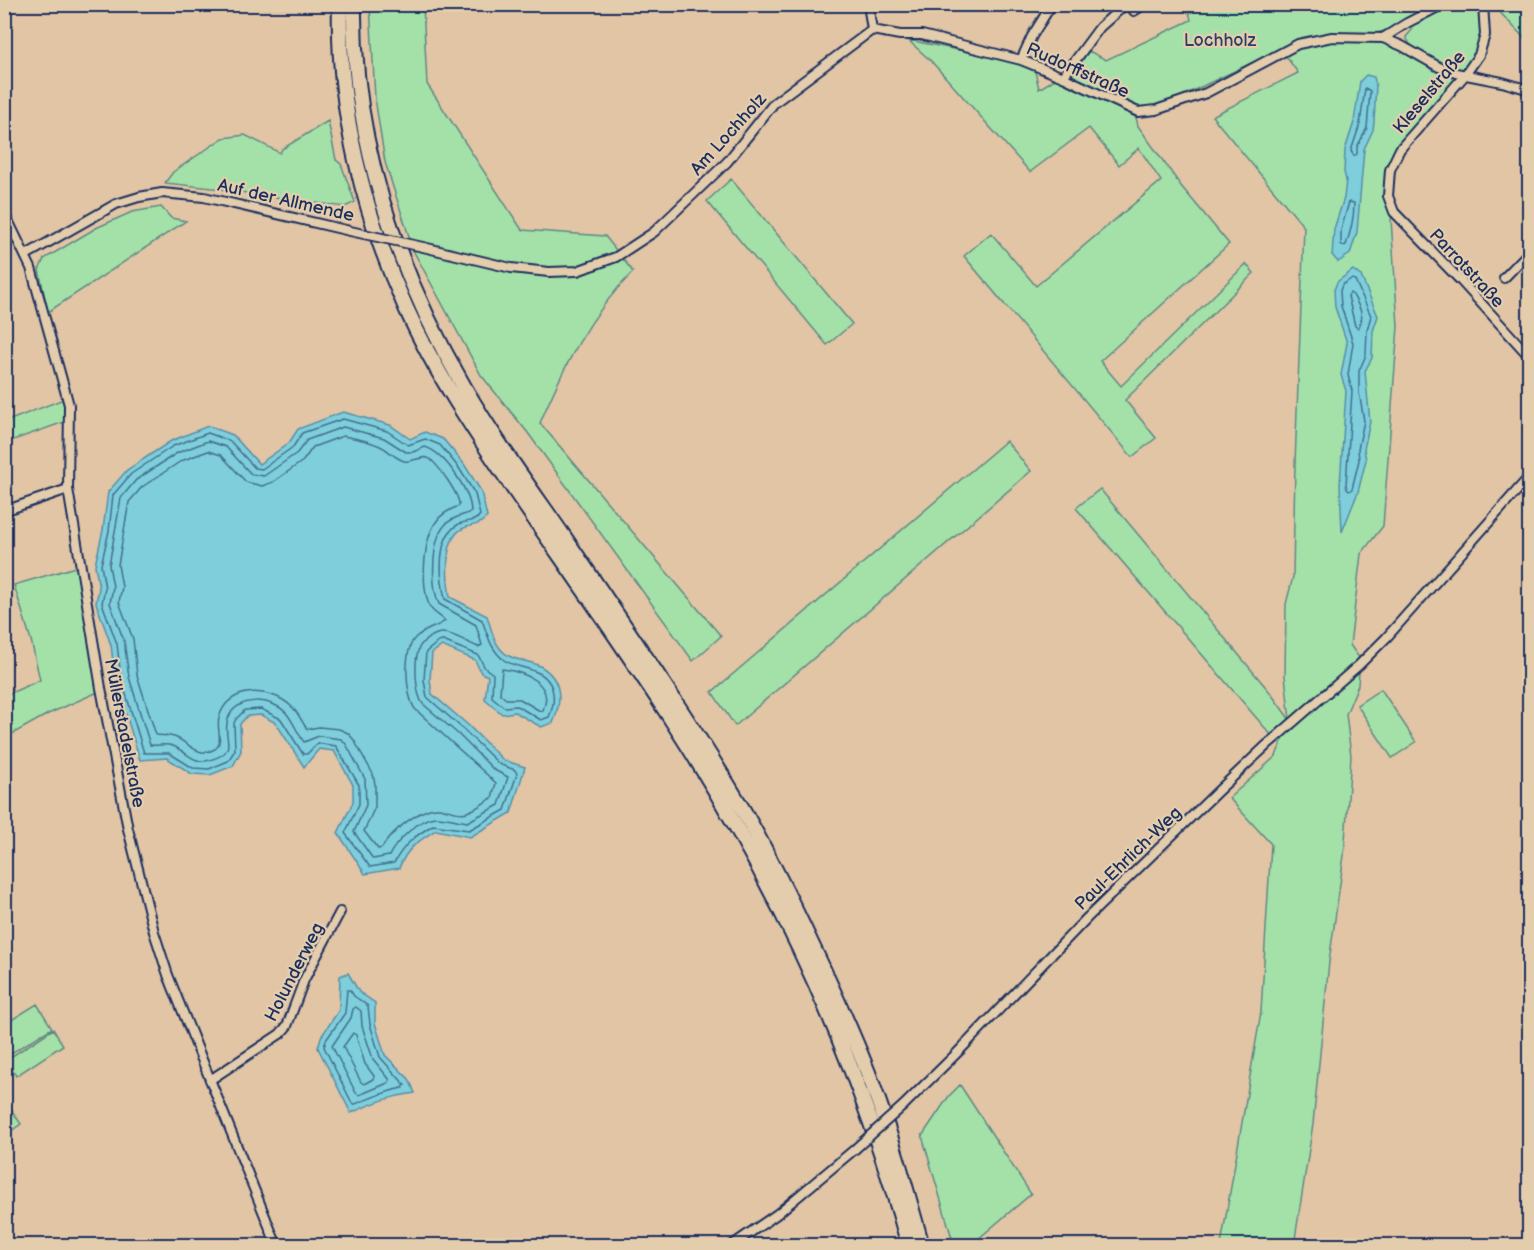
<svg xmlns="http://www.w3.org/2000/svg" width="1534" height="1250" viewBox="0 0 1534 1250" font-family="'Balsamiq Sans',sans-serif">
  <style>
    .green { fill: #a4e1a8; stroke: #608883; stroke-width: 1.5 }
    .water { fill: #7ecedb; stroke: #568ea9; stroke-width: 1.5 }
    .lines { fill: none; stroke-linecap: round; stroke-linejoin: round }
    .shore { stroke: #436f90; stroke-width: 1.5 }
    .street-casing { stroke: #1b2f5e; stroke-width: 12 }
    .highway-casing { stroke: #1b2f5e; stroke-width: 18 }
    .street { stroke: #e4cdad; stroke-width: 8 }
    .highway { stroke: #e4cdad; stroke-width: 14 }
    .street-bridge-casing { stroke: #1b2f5e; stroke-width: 12; stroke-linecap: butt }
    .street-bridge { stroke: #e4cdad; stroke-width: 8 }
    .labels { text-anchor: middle; stroke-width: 4.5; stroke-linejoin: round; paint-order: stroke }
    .park-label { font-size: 18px; fill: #294165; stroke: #e4cdad }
    .street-label { font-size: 18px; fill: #1b2f5e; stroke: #e4cdad }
  </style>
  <rect width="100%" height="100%" fill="#e1c5a5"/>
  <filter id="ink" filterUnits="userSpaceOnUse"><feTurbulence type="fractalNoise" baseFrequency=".0167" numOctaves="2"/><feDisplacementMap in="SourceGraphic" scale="12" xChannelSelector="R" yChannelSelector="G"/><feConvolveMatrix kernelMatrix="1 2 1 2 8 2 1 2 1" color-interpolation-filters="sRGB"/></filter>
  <g filter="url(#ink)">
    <path class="green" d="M1187,4L1441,5L1390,29L1377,33L1358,34L1383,41L1461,76L1402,142L1391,158L1385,184V194L1393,214L1391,219L1398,326L1383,526L1361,554L1350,645L1360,659L1358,685L1346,714L1351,756L1344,855L1329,962L1313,1124L1294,1245H1221L1261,1012L1271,844L1229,798L1276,756L1289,723L1272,736L1076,508L1100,489L1269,691L1290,720L1285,676L1286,604L1293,577L1295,464L1304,227L1212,116L1298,73L1281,49L1167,103L1142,110L1070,78L1089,51L1106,60L1191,20Z
      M370,5H423L427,84L522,230L605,236L633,272C590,314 563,368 540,423L721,636L693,661L528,433L481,375L414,252L385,162L375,98Z
      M1453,5H1479C1483,38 1483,44 1465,73C1444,66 1415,59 1406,37L1412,30L1409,26Z
      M1493,5H1529V43Z
      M908,40L1013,61L1032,58L1039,89L1058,77L1136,117L1138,126L1181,186L1229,244L1100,361L1121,386L1246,264L1254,273L1125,400L1156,438L1132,457L964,256L991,233L1036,286L1161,181L1139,148L1119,165L1089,128L1030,172L931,61Z
      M328,121L336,160L341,164L355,202L345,207L213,188L165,183L173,172L223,138L245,135L280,153L282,149Z
      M731,179L852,324L827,345L707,201Z
      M161,207L171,218L186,221L48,312L39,270L44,259L96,228L132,212Z
      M66,398L67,421L5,443V422Z
      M1006,441L1031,471L735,726L712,692Z
      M79,566L98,692L48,714L5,738L4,696L40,680L31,640L14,585Z
      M1381,689L1416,742L1392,758L1357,705Z
      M37,1004L52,1028L5,1057V1024Z
      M53,1029L63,1045L16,1076L6,1060Z
      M960,1085L1031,1194L971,1245H954L922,1136L949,1096Z
      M4,1099L21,1124L5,1135H4Z"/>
    <path class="water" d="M1366,75L1374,77L1376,85L1374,122L1373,130L1364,149L1357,232L1350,254L1338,262L1332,255L1334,229L1344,198L1346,180L1344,172L1345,150L1354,122L1360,81Z
      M1353,270L1361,276L1378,316L1373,331L1372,358L1365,371L1370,422L1364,449L1366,460L1358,492L1342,532L1340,485L1346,391L1341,375L1347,343L1335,307L1334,290L1337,282Z
      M343,412L390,425L410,439L425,432L443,439L464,464L481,491L487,517C477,528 473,523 462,529C443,539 447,579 450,597L487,616C492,630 494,648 509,656C518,661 530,661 540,666C563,679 562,702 553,723L541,727L515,712L502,714L485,699L488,676L481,673L475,660L442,646L432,653L430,680L432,694L468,725L503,760L525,767L511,813L470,837L436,830C417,842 407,848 399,868L365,874L338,833L353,802V785L334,751L319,749L304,767L276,723L261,715L247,716L240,724L241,751L233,766L210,775L192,774L167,758L140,760L115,679L111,645L96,603L99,588L95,565L103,530L108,492L127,470L171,441L208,426L233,435L259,464L289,443L298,429Z
      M348,973L359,992L375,1003V1023L385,1055L409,1079L415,1093C391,1096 373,1103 351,1113L318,1048L321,1037L339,1010L340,976Z"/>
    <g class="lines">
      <path class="shore" d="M1365,88L1370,91L1367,128L1357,147V154L1354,156L1351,151L1360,124Z
        M1349,202L1354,203C1354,217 1351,231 1346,245L1343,246L1341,244V230Z
        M1351,279L1355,280L1371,316L1367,330L1366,355L1359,371V392L1364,421L1358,449L1359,460L1352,489L1349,491L1347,489L1346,485L1352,391L1348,375L1353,343L1341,306L1340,291L1342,285Z
        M1350,293L1353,295C1359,307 1366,316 1358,328L1355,326L1348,296Z
        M343,419L387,431L408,445L425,439L440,445L459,468L475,494L480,515C475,523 466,520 459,524C436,536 440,577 445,599L482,620C488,635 490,649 504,660C512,666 525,667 534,671C555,678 557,699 549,717L541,720L517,706L504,707L492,697L493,674L485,668L478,655L443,641L438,642L426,652L424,680L427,697L463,729L499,764L515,770L517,774L505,810L469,830L433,825C415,836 404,844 394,863L370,867L345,833L359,804V785L336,746L318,743L307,754H303L281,719L261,709L245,710L236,719L234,723L235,750L228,761L209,769L193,768L169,753H144L121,678L117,644L102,603L105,588L101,565L109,531L113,495L131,474L173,446L208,433L230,441L255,468L262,469L293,447L302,433Z
        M343,427L384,438L406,452H413L425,447C445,453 471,492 471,512C462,516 452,517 445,525C431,540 431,587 439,604L476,625L482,645L478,647C468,643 454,633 442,633C435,633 422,641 419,648C414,660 415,694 423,704L458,734L494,770L508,777L499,805L467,822C457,821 445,816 435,817C419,818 395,843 389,856L373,859L354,832L366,805L365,779L346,744L341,739L319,736L304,742C298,734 294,723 287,714C273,697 236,695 228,719C221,738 241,751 210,760C194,765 186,751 173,746C166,743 157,746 150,745L129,677L124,641L110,603L113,587L109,565L121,498L136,480L177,453L208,441L226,447L251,474L264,476L297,453L307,440Z
        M343,436C355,438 369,441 380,446C388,449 394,458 404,461C412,463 424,454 430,459C439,466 461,497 459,506C451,509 441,514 436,522C423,540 421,584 429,605C432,613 440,615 445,621C437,627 425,629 416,637C403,649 405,695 415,709L496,783L492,798C485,802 475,810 467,812C459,815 447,809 439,808C421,806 390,833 382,848L378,849L364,831L375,807V784L373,774L354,740L348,733L339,729L319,727L307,729C302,722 298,712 291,706C271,687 227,685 219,718C216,727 224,743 215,749C198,759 189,742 174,737C168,735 162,736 156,735L137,675L133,639L119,602L122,587L118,565L129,502L142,487L181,461L208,451L221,455L246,482L262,486L273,482L303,461L313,447Z
        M502,669C524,672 555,683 543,710L540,711L520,699H506L500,694Z
        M347,990H350L354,996L368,1006L370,1024L380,1057L405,1085L403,1088C386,1091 371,1098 355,1104L352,1103L324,1047L326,1040L345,1013Z
        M356,1007L361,1011L362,1026L373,1059L390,1080L388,1083L359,1095L356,1093L332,1046L351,1018L353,1009Z
        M353,1033L356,1035L365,1064L374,1076L373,1079L364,1084L361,1082L343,1047Z"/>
      <g class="street-casing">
        <path id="street" d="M868,4L872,30
          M1129,4L1134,11L1145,4
          M1483,4L1485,35L1479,55L1465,75L1400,149L1390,170L1388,196L1394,212L1461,281L1530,357
          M872,30L900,35H922L1021,60L1063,77L1138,112L1156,110L1206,93L1298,44L1332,37L1383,38L1402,46L1439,67L1456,73L1502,82L1530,90
          M1383,38L1407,23L1444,4
          M1021,60L1032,36L1052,4
          M1063,77L1100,27L1126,4
          M4,212L31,268L69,405L68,489L101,688L128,829L154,932L168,975L277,1246
          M423,247L511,268L549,272L577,271L616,257L654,232L727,162L774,103L872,30
          M26,255L116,204L139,197L162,193L204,197L350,231
          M1504,278L1530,251
          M4,511L68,489
          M210,1080L280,1034L287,1026L304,980L340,912
          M903,1106L959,1051L1087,918L1219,790L1267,745L1359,665L1386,638L1530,476
          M731,1246L777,1214L855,1149"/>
      </g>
      <g class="highway-casing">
        <path id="highway" d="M340,4C337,108 363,213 406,308C435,373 476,433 516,492C569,569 623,644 673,722C777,883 859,1060 909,1246
          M354,4C352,140 397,271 464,387C494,439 530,488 564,537C625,627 687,716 743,810C773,862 799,917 824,971C841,1009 859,1047 873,1086C892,1138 907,1192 922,1246"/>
      </g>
      <use href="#street" class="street"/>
      <use href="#highway" class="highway"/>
      <g class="street-bridge-casing">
        <path id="street-bridge" d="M350,231L423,247
          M855,1149L903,1106"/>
      </g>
      <use href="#street-bridge" class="street-bridge"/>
    </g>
  </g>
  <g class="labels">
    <g class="park-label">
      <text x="1220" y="46">Lochholz</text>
    </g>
    <g class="street-label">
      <text transform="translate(1078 70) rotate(24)" y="6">Rudorffstraße</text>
      <text transform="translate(1429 92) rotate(-50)" y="6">Kleselstraße</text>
      <text transform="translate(728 134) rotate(-48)" y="6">Am Lochholz</text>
      <text transform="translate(286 200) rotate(13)" y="6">Auf der Allmende</text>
      <text transform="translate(1467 268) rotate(47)" y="6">Parrotstraße</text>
      <text transform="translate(125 733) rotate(79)" y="6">Müllerstadelstraße</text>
      <text transform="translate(1128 858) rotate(-44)" y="6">Paul-Ehrlich-Weg</text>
      <text transform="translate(294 972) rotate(-63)" y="6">Holunderweg</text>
    </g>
  </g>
  <rect width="1534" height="1250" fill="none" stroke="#e4cdad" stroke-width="24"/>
  <rect x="12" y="12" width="1510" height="1226" fill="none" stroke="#1b2f5e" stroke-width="2" filter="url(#ink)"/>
</svg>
